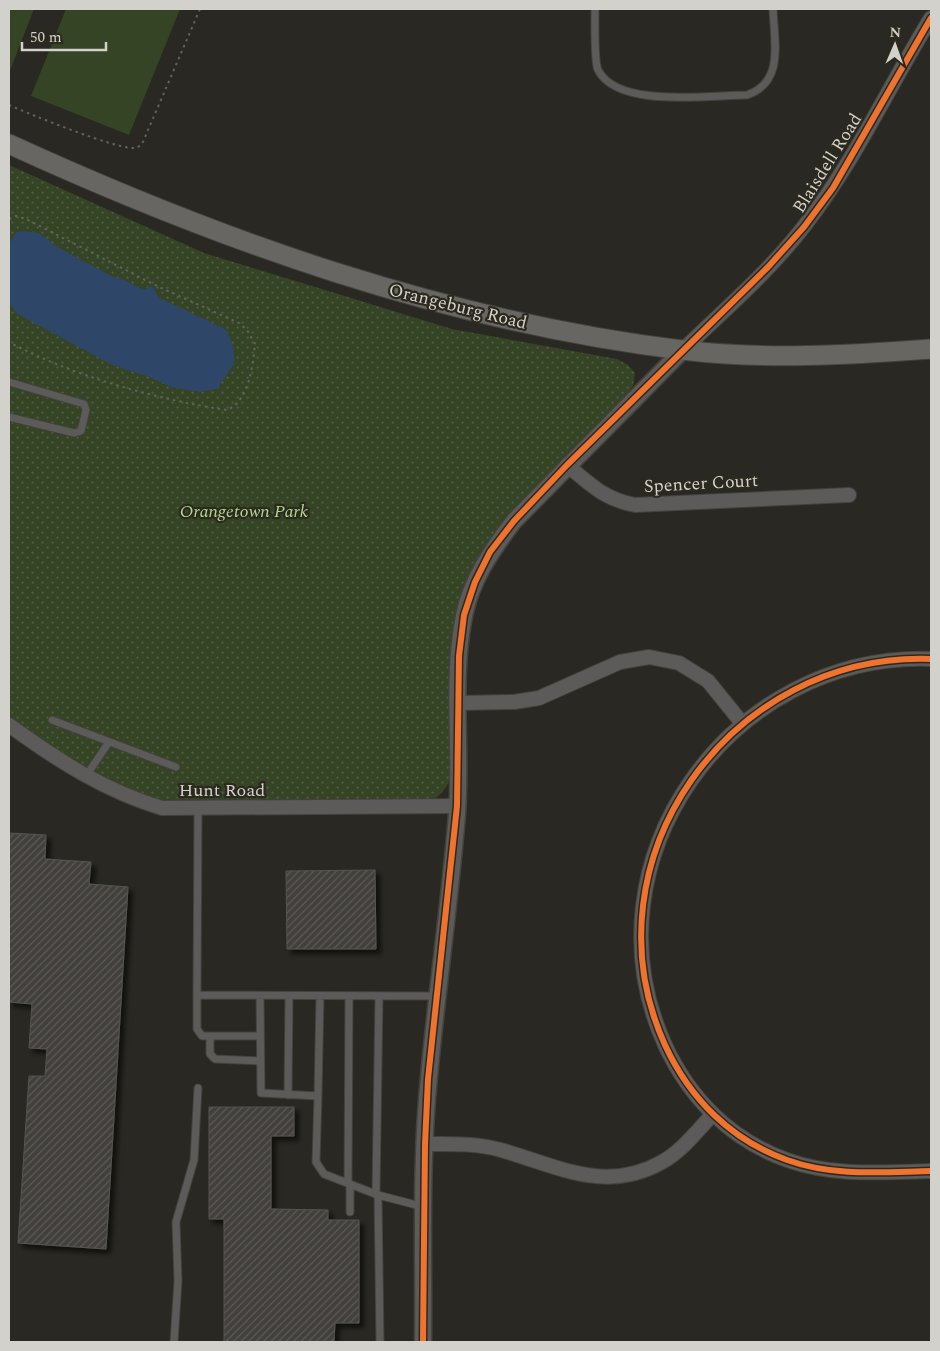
<svg xmlns="http://www.w3.org/2000/svg" width="940" height="1351" viewBox="0 0 940 1351" font-family="Spectral,serif">
  <style>
    .grass { fill: #344425 }
    .park { fill: url(#park-dots) }
    .water { fill: #2e4769 }
    .building { fill: url(#building-hatch); stroke: #575551; filter: url(#shadow) }
    .lines { fill: none; stroke-linecap: round; stroke-linejoin: round }
    .service-casing { stroke: #43423e; stroke-width: 9 }
    .minor-casing { stroke: #43423e; stroke-width: 16 }
    .tertiary-casing { stroke: #43423e; stroke-width: 19 }
    .secondary-casing { stroke: #43423e; stroke-width: 21 }
    .path { stroke: #62615e; stroke-width: 2; stroke-dasharray: 2.5 4; stroke-linecap: butt }
    .service { stroke: #5c5b59; stroke-width: 7 }
    .minor { stroke: #5c5b59; stroke-width: 14 }
    .tertiary { stroke: #5c5b59; stroke-width: 16 }
    .secondary { stroke: #686663; stroke-width: 19 }
    .cycleway-casing { stroke: #2c291f; stroke-width: 9 }
    .cycleway { stroke: #ef722f; stroke-width: 6 }
    .labels { text-anchor: middle; stroke-width: 4.5; stroke-linejoin: round; paint-order: stroke }
    .street-label { font-size: 18px; fill: #d3d1cb; stroke: #2c291f }
    .park-label { font-size: 18px; font-style: italic; fill: #b1d78f; stroke: #2c291f }
  </style>
  <defs>
    <pattern id="park-dots" width="8" height="8" patternUnits="userSpaceOnUse" patternTransform="scale(1.25)"><rect width="8" height="8" fill="#344425"/><path d="M2 2h.1M6 6h.1" fill="none" stroke="#505e43" stroke-width="1.8" stroke-linecap="round"/></pattern>
    <pattern id="building-hatch" width="6" height="6" patternUnits="userSpaceOnUse" patternTransform="scale(1.25)"><rect width="6" height="6" fill="#433f3c"/><path d="M-1 1l2-2M0 6l6-6M5 7l2-2" fill="none" stroke="#5d5a57"/></pattern>
    <filter id="shadow"><feDropShadow dx="4.5" dy="4.5" stdDeviation="2.5" flood-color="#0009"/></filter>
  </defs>
  <rect width="100%" height="100%" fill="#292822"/>
  <path class="grass" d="M9,9H34L9,73Z
    M66,9H180L129,135L31,96Z"/>
  <path class="park" d="M9,165L204,253L452,329L617,359L628,365L635,373L633,386L624,399L505,517L481,556L459,608L452,774C447,789 442,794 429,803H167C110,783 58,752 9,718Z"/>
  <path class="water" d="M24,231L39,233L56,246L113,277C126,278 134,287 146,290L148,286L154,288L158,297L227,330L234,350V364L217,389L200,392L171,387L147,376L112,365L16,313L9,302V244L16,232Z"/>
  <path class="building" d="M9,833L46,835L45,859L91,862L89,884L128,887L106,1249L18,1243L29,1076H45L47,1049L29,1048L32,1004L9,1002Z
    M375,870L376,949H287L286,871Z
    M209,1107H294V1136H271V1209L328,1210V1220H359V1323H335L334,1342H224V1219H209Z"/>
  <g class="lines">
    <g class="service-casing">
      <path id="service" d="M595,9C595,21 594,61 598,70C618,109 711,95 747,95C785,82 774,41 773,9
        M9,382L84,404L86,410L81,431L74,433L9,417
        M52,720L176,767
        M86,776L109,742
        M198,810L197,995L437,996
        M197,995V1029L202,1036H260
        M260,996L261,1093L318,1096L316,1162L324,1174L378,1195L424,1207
        M210,1036V1054L215,1059L259,1061
        M288,1095L289,996
        M318,1096L320,996
        M348,1183L349,996
        M376,1194L379,996
        M378,1195L380,1342
        M350,1212V1184
        M174,1342L178,1281L176,1222L194,1160L198,1088"/>
    </g>
    <g class="minor-casing">
      <path id="minor" d="M683,350C724,310 770,271 805,225C855,161 889,86 931,18
        M567,465C591,485 604,499 635,505L849,495
        M931,659C731,652 581,860 665,1045C690,1099 731,1140 787,1160C834,1177 883,1172 931,1171
        M459,703L514,702L539,698L620,662L649,657L679,663L708,681L742,723
        M9,725C57,760 105,791 162,808L457,806
        M425,1144C450,1144 476,1143 501,1150C557,1166 606,1194 662,1162C682,1151 697,1131 712,1115"/>
    </g>
    <g class="tertiary-casing">
      <path id="tertiary" d="M423,1342C424,1254 420,1165 429,1077C437,989 450,902 457,814C462,749 451,681 464,616C471,580 492,550 514,521L683,350"/>
    </g>
    <g class="secondary-casing">
      <path id="secondary" d="M9,144C223,242 446,321 682,350C763,360 850,355 931,349"/>
    </g>
    <path class="path" d="M9,105C29,114 118,150 135,148C136,148 142,145 142,144L200,9
      M9,219L16,216L26,219L157,286L239,323L247,330L255,344C253,365 249,401 227,410C158,400 70,375 9,342"/>
    <use href="#service" class="service"/>
    <use href="#minor" class="minor"/>
    <use href="#tertiary" class="tertiary"/>
    <use href="#secondary" class="secondary"/>
    <g class="cycleway-casing">
      <path id="cycleway" d="M931,659C731,652 581,860 665,1045C690,1099 731,1140 787,1160C834,1177 883,1172 931,1171
        M423,1342L425,1144L428,1079L457,806L459,656L464,615L475,582L490,552L514,521L567,465L768,267L804,227L833,188L931,18"/>
    </g>
    <use href="#cycleway" class="cycleway"/>
  </g>
  <g class="labels">
    <g class="street-label">
      <text transform="translate(827 163) rotate(-58)" y="6">Blaisdell Road</text>
      <text transform="translate(458 306) rotate(14)" y="6">Orangeburg Road</text>
      <text transform="translate(701 483) rotate(-3)" y="6">Spencer Court</text>
      <text x="222" y="796">Hunt Road</text>
    </g>
    <g class="park-label">
      <text x="244" y="517">Orangetown Park</text>
    </g>
  </g>
  <rect width="940" height="1351" fill="none" stroke="#d3d1cb" stroke-width="20"/>
  <g transform="translate(895 45) rotate(2)" stroke="#2c291f" stroke-width="4" paint-order="stroke">
  <path d="M0-4L9 19L0 12L-9 19Z" fill="#d3d1cb"/>
  <text y="-8" font-size="14" font-weight="bold" text-anchor="middle" fill="#d3d1cb">N</text>
  </g>
  <path d="M22 42v8h84v-8" fill="none" stroke="#d3d1cb" stroke-width="2.5"/>
  <text x="30" y="42" font-size="15" fill="#d3d1cb" stroke="#2c291f" stroke-width="4" paint-order="stroke">50 m</text>
</svg>
